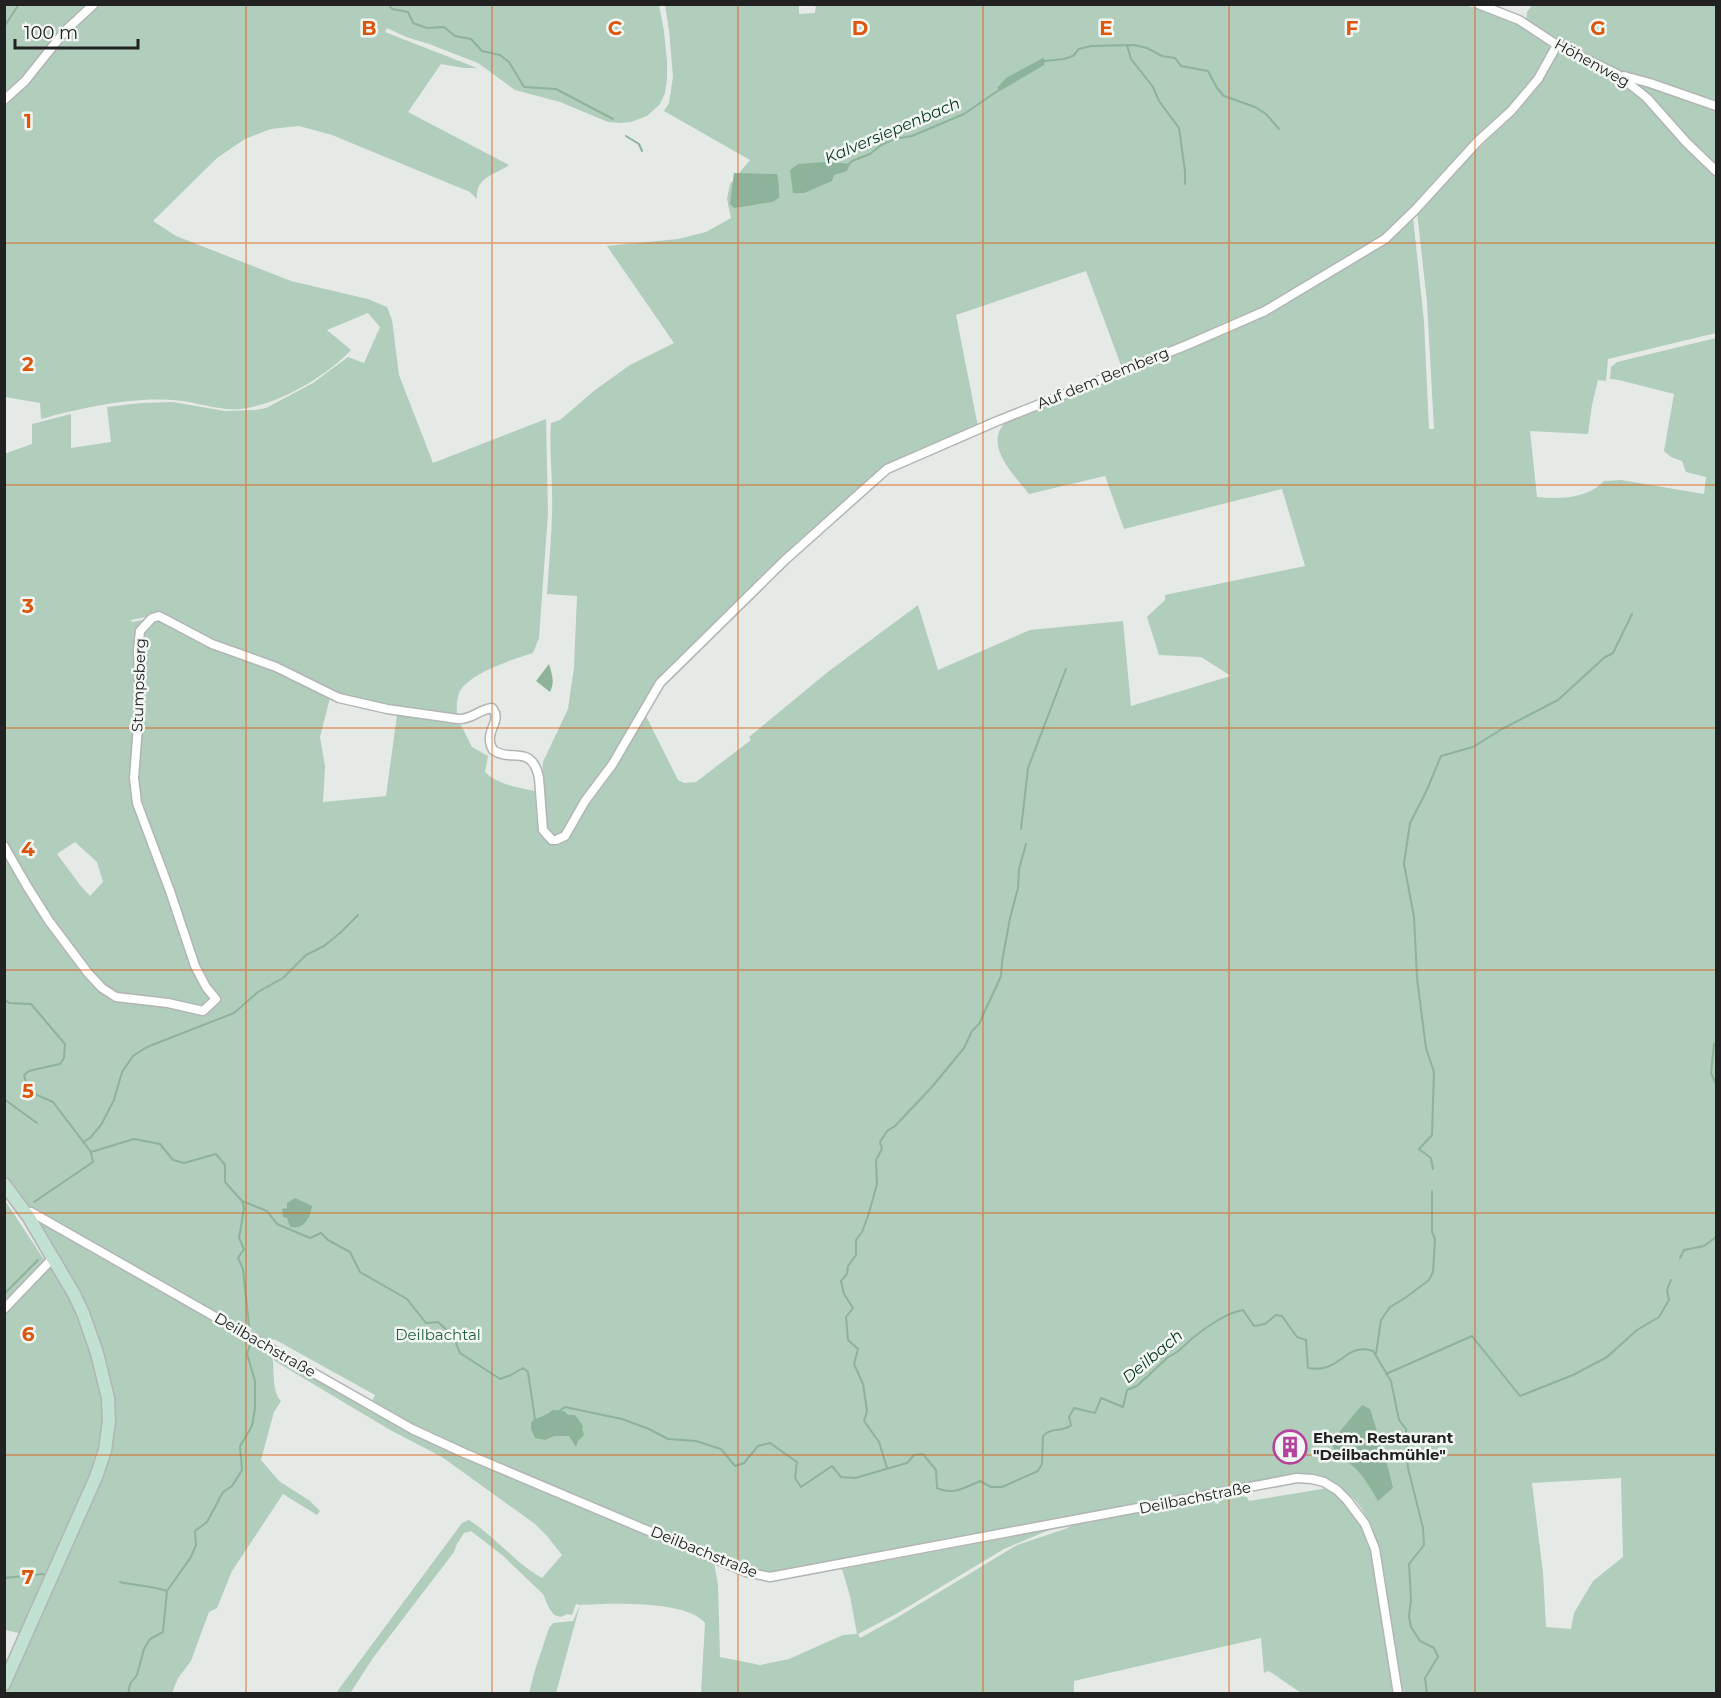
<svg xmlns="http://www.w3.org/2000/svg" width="1721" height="1698" viewBox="0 0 1721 1698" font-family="Montserrat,sans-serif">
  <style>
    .green { fill: #b1cdbb; fill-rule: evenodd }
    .water { fill: #8db39b }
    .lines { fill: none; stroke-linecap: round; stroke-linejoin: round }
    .stream { stroke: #8db39b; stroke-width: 2 }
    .minor-casing { stroke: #b1b5b3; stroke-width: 11 }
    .secondary-casing { stroke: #b1b5b3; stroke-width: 15 }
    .minor { stroke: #fff; stroke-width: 8 }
    .secondary { stroke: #c1e2d2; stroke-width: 12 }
    .grid { fill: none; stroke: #de560d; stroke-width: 1.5; stroke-opacity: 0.55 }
    .labels { text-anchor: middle; stroke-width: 5; stroke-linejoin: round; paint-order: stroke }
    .street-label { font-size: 15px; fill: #202120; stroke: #f3f7f4 }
    .park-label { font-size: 15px; fill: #215f3f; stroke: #f3f7f4 }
    .poi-label { font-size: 15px; font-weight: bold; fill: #202120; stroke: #f3f7f4; text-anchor: start }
    .water-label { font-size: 16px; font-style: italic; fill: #01331c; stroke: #f3f7f4 }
    .grid-label { font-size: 20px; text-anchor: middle; font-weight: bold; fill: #de560d; stroke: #f3f7f4; stroke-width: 5; stroke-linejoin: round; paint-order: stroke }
  </style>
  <rect width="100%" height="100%" fill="#e6eae7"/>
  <path class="green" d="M816,4H1462C1486,11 1536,26 1550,48L1547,56L1536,72L1534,78L1513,108L1476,141L1412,208L1424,321L1429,429H1434L1427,302L1417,212L1463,163L1519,110L1531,94L1556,53L1561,51L1568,53L1615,76L1628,85L1642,99L1683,144L1716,176V333L1608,359L1606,381L1598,380L1592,405L1588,434L1530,431L1537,497C1560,499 1587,499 1604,481L1621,480L1704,494L1706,477L1686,472L1682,461L1671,457L1664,451L1674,394L1619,380L1610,379L1611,367L1617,362L1716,338V1693H1404L1403,1690L1400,1689L1374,1534C1360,1495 1333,1473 1291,1477L794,1571L770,1573L747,1568L465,1449L371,1403L375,1395L274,1339L271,1344L251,1330L252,1328L237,1325L30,1207L21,1197L4,1175V454L32,444V424L71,414V448L111,442L107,407L141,403L173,402L225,411L256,410L266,408L313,383L348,357L364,363L380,327L368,313L327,330L351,350C325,378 266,413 226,409C208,407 190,401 172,400C131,397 81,408 41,419L40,403L5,397V5H659L664,31L667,61V79L665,93L660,104L647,116L631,122L620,123L608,122L560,102L515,90L478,63L429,44L406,37L387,28L385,32L477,68H464L441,64L408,112L509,165C495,175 475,177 477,199L470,192L332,135L299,126L271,129L245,139L217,158L153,221L176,236L291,281L368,299L387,307L392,320L399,375L433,463L546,419L548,513L539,638L533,653C514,659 468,673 459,693C456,702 456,712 459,721L423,717L363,704L340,697L276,665L212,643L159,614L131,620L132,622L159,617L177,629L210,647L274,669L330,698L320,737L325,766L323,802L386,796L397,715L461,725L472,747L488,756L485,772C497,784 518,788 535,791C537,811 533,845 559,845L567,837L587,802L614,766L644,712L678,780L684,783L696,782L751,740L749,737L829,671L918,605L938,670L1030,630L1123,621L1131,706L1231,676L1201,657L1159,655L1147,617L1165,600V595L1305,566L1282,489L1124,529L1105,476L1029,494C1013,473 980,443 1009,419L1260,315L1323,281L1313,277L1266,306L1207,333L1122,368L1086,271L956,315L978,427L882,471L793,550L659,680L639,711L611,764L582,802L566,831L560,836H553L546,832L543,823L542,795L539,777L542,775L543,762L568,709L574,667L577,596L547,594C549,560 553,526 552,492C552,469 549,446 551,423L560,420L595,390L630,365L674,343L607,246L678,239L706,232L731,218L727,199L730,184L750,160L664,111L669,103L673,77L669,30L665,5H799V14L815,13ZM75,842L97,862L103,882L90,896L80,885L57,854ZM1621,1478L1623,1557L1593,1581L1574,1613L1571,1629L1546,1627L1543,1573L1532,1483Z
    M1532,5H1716V171L1669,122L1636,83L1613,67L1568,46L1526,21L1527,12Z
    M4,1199L45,1261L5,1305Z
    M42,1222L218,1321L272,1355C275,1368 271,1391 281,1401L274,1412L261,1460L279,1481L310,1501L320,1511L317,1515L283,1494L232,1571L217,1608L209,1612L191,1661L178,1678L172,1693L5,1694L108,1452L106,1373L38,1223Z
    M52,1265L60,1278L86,1332L103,1399L104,1436L92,1474L23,1634L5,1630L4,1312L45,1270Z
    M275,1356L411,1432L714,1562L718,1585L720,1657L760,1665L789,1659L843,1635L857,1634L850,1596L842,1569L1049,1530L1004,1549L896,1614L858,1634L860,1638L898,1617L1017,1545L1065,1529L1075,1524L1213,1498L1215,1503L1218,1504L1222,1497L1236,1495L1247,1497L1249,1501L1328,1488L1340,1497L1364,1530L1371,1550L1394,1693H1301L1272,1673L1268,1671L1264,1673L1261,1638L1074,1681V1693H701L705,1623C688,1600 608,1603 580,1605L556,1693H529L535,1670L549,1628L553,1623L573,1621L580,1605L576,1604L572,1615L567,1614L561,1617L554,1615L549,1608L543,1594L502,1555L471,1531L464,1533L457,1544L454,1552L373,1658L351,1692L352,1693H336L462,1523L469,1520C496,1537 515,1563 542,1578L562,1555L547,1536L535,1524L442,1457L392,1431L278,1363L274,1360Z"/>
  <path class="water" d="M1043,58L1045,60L1044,65L1000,91L997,88L1006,78Z
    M825,162C834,164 841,162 850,164L847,171L834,175L832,181L804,193H793L790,170L798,164Z
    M734,173L777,174L779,186V198L772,202L734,208L730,204Z
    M549,664C552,674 555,682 550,692L536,681Z
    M295,1198L312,1206C310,1218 304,1230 290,1227L287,1218L283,1217L282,1209L287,1208V1203Z
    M1362,1405L1370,1409L1376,1428L1377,1437L1387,1464L1393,1488L1378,1501C1372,1491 1366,1480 1358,1471C1349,1461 1335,1456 1331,1442Z
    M553,1410L564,1411L568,1415H575L583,1426L582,1428L584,1435L578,1441L576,1447L569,1436H554L545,1440L535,1438L531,1429V1422C538,1417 546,1416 553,1410Z"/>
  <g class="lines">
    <path class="stream" d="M388,4L392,9L408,12L413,23L427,28L444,27L455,36L471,39L482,51L500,55L509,62L524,87L556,89L613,119
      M4,27L19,4
      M1127,45L1131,59L1153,87L1159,101L1179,128L1185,171V184
      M1044,61L1064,59L1073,56L1079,49L1091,46L1134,45L1147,48L1162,56L1175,58L1181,66L1208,71L1217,88L1224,96L1255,107L1266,114L1279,129
      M626,136L639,144L642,151
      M848,165L852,161L870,154L881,145L894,139L912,136L964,114L999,90
      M1021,829L1028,768L1066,669
      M4,981V983
      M4,999L9,1003L31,1004L65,1044L64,1058L60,1064L37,1069L29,1071L24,1075L26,1082L37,1095L53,1102L91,1152L134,1139L160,1144L173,1160L184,1163L216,1154L225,1165V1182L242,1201L267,1211L277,1224L310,1238L321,1233L328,1240L350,1252L360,1272L407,1299L426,1323L438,1322L453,1336L460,1353L500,1379L511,1375L523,1368L528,1372L535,1420
      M1714,1044L1711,1073L1716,1084
      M4,1099L37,1123
      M83,1142L90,1138L101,1125L114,1100L122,1072L133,1056L147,1047L234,1013L258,992L283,978L306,955L324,946L340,933L358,915
      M1433,1169L1431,1158L1419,1149L1432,1135L1434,1072L1426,1048L1417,978L1414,917L1404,864L1410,823L1426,792L1441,756L1473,747L1502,729L1558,700L1605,657L1613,653L1632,614
      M242,1201L244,1208L239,1238L244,1249L238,1258L243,1269L249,1326
      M34,1202L93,1162L91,1153
      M1680,1258L1684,1250L1704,1246L1716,1237
      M4,1294L38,1260
      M1376,1354L1381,1320L1390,1307L1405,1298L1429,1280L1433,1272L1435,1239L1432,1232V1191
      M1386,1374L1472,1336L1520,1396L1573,1375L1607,1357L1637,1330L1659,1317L1669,1300L1667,1290L1671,1280
      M559,1411L565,1407L622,1419L649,1429L668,1439L696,1441L721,1449L735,1466L744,1463L758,1446L770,1443L797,1462L795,1478L801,1487L832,1466L841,1477L855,1478L907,1463L914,1455L923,1454L936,1470L937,1488C952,1496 966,1487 980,1481L991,1487H1002L1038,1471L1042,1464L1043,1436C1053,1426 1063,1433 1071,1425L1069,1417L1074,1408L1095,1413L1101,1398L1123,1407L1127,1390L1137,1386L1168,1357C1178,1354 1185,1344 1194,1337C1206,1327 1228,1312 1243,1310L1254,1326L1265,1324L1276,1315L1282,1316L1297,1337L1306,1340L1308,1368C1338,1373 1342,1350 1363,1349C1367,1349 1370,1350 1373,1351L1391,1381L1399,1420L1406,1429L1408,1468L1423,1528L1424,1545L1409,1564L1411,1599L1409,1617L1411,1627L1420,1641L1434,1648L1438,1657L1425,1678L1427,1694
      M887,1468L879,1442L864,1421L867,1411L863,1384L854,1364L858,1349L848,1340L846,1317L853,1308L844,1294L841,1281L847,1274L848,1266L856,1255V1240L862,1232L868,1216L877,1184L876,1160L882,1149L880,1142L887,1131L895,1126L931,1088L964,1048L972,1031L979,1024L1001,976L1002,962L1010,918L1018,888L1019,869L1026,844
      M4,1578L43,1574L46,1576
      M120,1582C133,1585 156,1587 167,1591
      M128,1694L130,1684L137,1675L144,1649L150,1639L163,1632L167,1591L191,1557L196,1545L195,1531L207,1522L223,1492L232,1486L242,1470L240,1446L252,1426L255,1408V1381L247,1354L250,1345"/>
    <g class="minor-casing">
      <path id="minor" d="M1478,4L1519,20L1557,45L1617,74L1647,98L1686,142L1716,171
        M1624,76L1650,83L1716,106
        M4,100L25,81L65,31L94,4
        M4,846L27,886L49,921L88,973L102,988L116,997L168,1003L203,1011L216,999L206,987L195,966L170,891L137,803L134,778L140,700L138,650L140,631L152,618L159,616L212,644L276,667L339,698L387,709L458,719C471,720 480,709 492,708C502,720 488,728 490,741C490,743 492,748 493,750C510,763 532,743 539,778L543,830L552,840H556L565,836L585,801L612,765L660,683L785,560L887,469L995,422L1187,345L1265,311L1385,239L1415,210L1478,141L1511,111L1538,79L1557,45
        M28,1216L31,1212L412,1429L464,1453L746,1572L770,1577L1297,1478L1312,1479L1324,1482L1337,1490L1347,1500L1365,1524L1375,1549L1398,1694
        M4,1309L52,1259"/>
    </g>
    <g class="secondary-casing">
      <path id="secondary" d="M4,1184L28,1216L74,1294L83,1313L97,1353L108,1398L109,1421L105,1450L96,1477L4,1684"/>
    </g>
    <use href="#minor" class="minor"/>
    <use href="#secondary" class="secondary"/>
  </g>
  <path class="grid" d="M246,4V1694M492,4V1694M738,4V1694M983,4V1694M1229,4V1694M1475,4V1694M4,243H1716M4,485H1716M4,728H1716M4,970H1716M4,1213H1716M4,1455H1716"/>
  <defs>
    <g id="building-ring" transform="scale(1.725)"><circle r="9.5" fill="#f3f7f4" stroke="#b5429c" stroke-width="1.5"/><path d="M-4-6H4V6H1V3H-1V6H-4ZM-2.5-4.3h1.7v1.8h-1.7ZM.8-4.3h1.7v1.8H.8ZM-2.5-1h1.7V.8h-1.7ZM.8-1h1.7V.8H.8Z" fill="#b5429c"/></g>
  </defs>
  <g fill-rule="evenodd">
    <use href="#building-ring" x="1290" y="1447"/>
  </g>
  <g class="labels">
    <g class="street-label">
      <text transform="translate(1592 63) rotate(29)" y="5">Höhenweg</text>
      <text transform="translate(1103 378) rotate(-22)" y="5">Auf dem Bemberg</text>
      <text transform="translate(139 685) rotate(-88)" y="5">Stumpsberg</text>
      <text transform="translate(265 1345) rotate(30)" y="5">Deilbachstraße</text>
      <text transform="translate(1195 1498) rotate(-11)" y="5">Deilbachstraße</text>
      <text transform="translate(704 1552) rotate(22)" y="5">Deilbachstraße</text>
    </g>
    <g class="park-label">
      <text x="438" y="1340">Deilbachtal</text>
    </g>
    <g class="poi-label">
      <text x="1313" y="1443">Ehem. Restaurant<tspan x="1313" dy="17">"Deilbachmühle"</tspan></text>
    </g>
    <g class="water-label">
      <text transform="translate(892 130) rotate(-23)" y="6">Kalversiepenbach</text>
      <text transform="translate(1152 1356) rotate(-40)" y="6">Deilbach</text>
    </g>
  </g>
  <g class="grid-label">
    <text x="369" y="35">B</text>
    <text x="615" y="35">C</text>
    <text x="860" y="35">D</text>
    <text x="1106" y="35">E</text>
    <text x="1352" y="35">F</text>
    <text x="1598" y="35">G</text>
    <text x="28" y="128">1</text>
    <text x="28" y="371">2</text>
    <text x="28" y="613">3</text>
    <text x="28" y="856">4</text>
    <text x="28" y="1098">5</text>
    <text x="28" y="1341">6</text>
    <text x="28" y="1584">7</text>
  </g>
  <rect width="1721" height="1698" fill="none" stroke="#202120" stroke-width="12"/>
  <path d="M15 39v9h123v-9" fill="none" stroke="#202120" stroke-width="3"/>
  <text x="24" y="39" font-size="18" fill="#202120" stroke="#f3f7f4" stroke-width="4.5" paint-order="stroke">100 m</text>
</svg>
